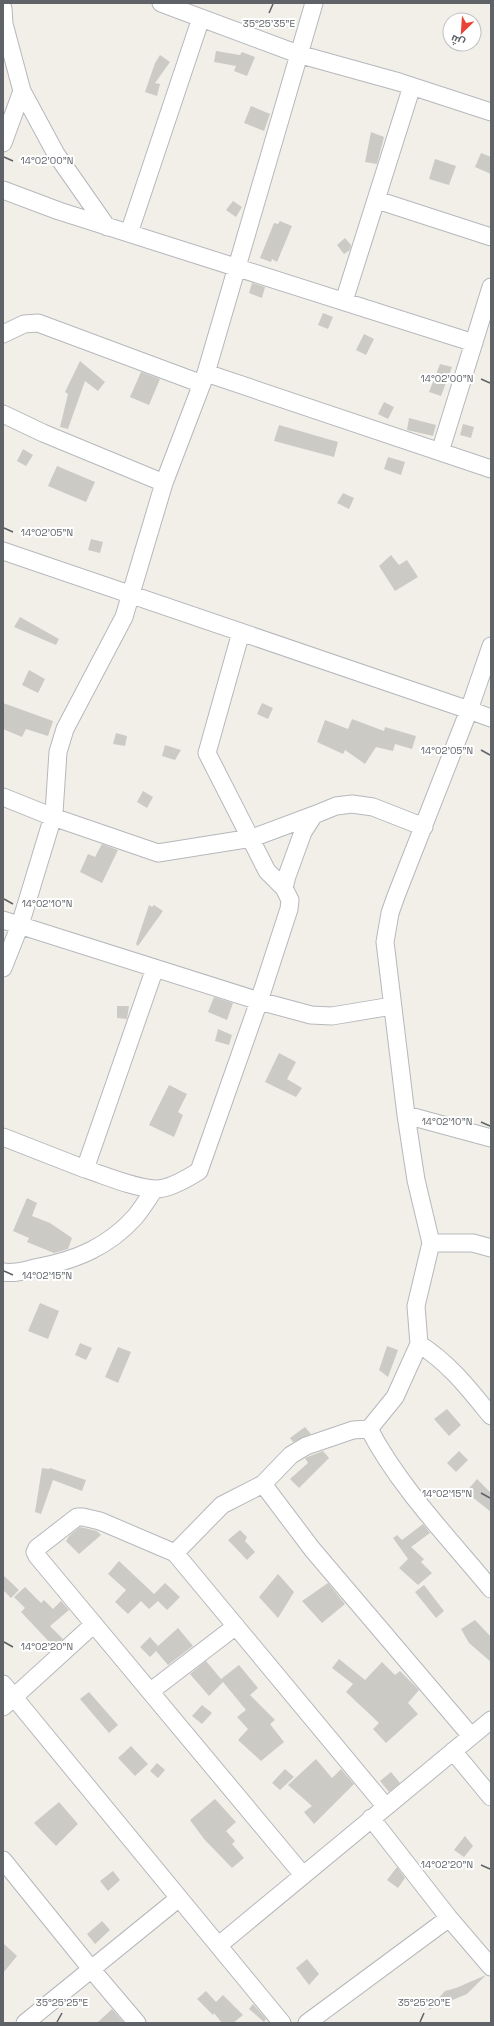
<svg xmlns="http://www.w3.org/2000/svg" width="494" height="2026" viewBox="0 0 494 2026" font-family="'Space Grotesk',Cairo,sans-serif">
  <style>
    .building { fill: #cccac5 }
    .lines { fill: none; stroke-linecap: round; stroke-linejoin: round }
    .minor-casing { stroke: #b5b8bc; stroke-width: 19 }
    .minor { stroke: #fff; stroke-width: 17 }
    .ticks { fill: none; stroke: #5f6368; stroke-width: 1.5 }
    .ticks-label { font-size: 10px; text-anchor: middle; fill: #5f6368; stroke: #fff; stroke-width: 4; stroke-linejoin: round; paint-order: stroke }
  </style>
  <rect width="100%" height="100%" fill="#f1efe8"/>
  <path class="building" d="M216,51L240,55L242,52L255,57L247,76L234,71L236,66L214,62Z
    M160,55L170,62L155,83L160,84L157,96L145,92L155,63Z
    M251,106L270,114L264,131L244,123Z
    M371,132L384,137L377,164L365,162Z
    M481,153L491,157V174L475,167Z
    M435,159L456,166L449,185L429,179Z
    M233,201L242,207L236,217L226,210Z
    M280,221L292,226L277,262L272,259L271,262L260,258L274,223L278,224Z
    M345,238L351,245L350,250L344,254L337,245Z
    M252,283L265,287L262,298L249,293Z
    M323,313L333,317L328,329L318,325Z
    M364,334L374,339L366,355L356,350Z
    M80,361L105,382L98,391L85,381L68,429L60,427L68,394L65,392Z
    M440,364L452,367L441,396L429,392Z
    M141,372L174,384L160,379L149,405L130,397Z
    M384,402L394,407L388,419L378,414Z
    M409,418L436,425L433,436L407,430Z
    M463,424L474,427L471,438L460,435Z
    M279,425L338,442L334,457L274,441Z
    M23,449L33,455L26,466L17,461Z
    M388,457L405,462L401,475L384,469Z
    M57,466L95,482L86,502L48,486Z
    M343,493L354,498L349,509L337,503Z
    M91,539L103,542L100,553L88,550Z
    M391,555L399,565L407,560L418,577L395,591L379,566Z
    M20,617L59,639L56,645L14,627Z
    M29,670L45,679L38,693L22,685Z
    M3,703L53,721L48,736L26,729L22,737L3,729Z
    M262,703L273,708L268,719L257,714Z
    M352,719L384,731L385,727L416,736L412,749L395,744L393,751L376,747L365,764L345,750L343,754L317,742L325,720L348,729Z
    M116,733L127,736L125,746L113,744Z
    M165,745L181,750L175,760L162,756Z
    M143,791L153,797L147,808L137,802Z
    M102,844L118,850L102,883L80,872L88,854L95,857Z
    M149,905L152,907L154,905L163,911L138,946L136,944Z
    M214,997L233,1003L227,1020L208,1012Z
    M117,1006H129L127,1019L117,1018Z
    M218,1029L232,1035L229,1045L215,1041Z
    M279,1053L296,1062L287,1079L302,1088L296,1097L265,1082Z
    M169,1085L187,1094L178,1112L183,1115L174,1137L149,1125Z
    M27,1198L37,1203L32,1216L50,1223L72,1238L68,1249L54,1253L27,1242L29,1238L13,1231Z
    M40,1303L59,1311L48,1339L28,1331Z
    M80,1343L92,1348L86,1360L75,1355Z
    M387,1346L398,1350L388,1377L379,1370Z
    M118,1347L131,1352L118,1383L105,1377Z
    M447,1409L461,1425L449,1436L434,1419Z
    M305,1427L311,1434L293,1442L290,1438Z
    M323,1451L329,1458L299,1488L290,1479L308,1463L305,1458Z
    M459,1451L468,1460L456,1472L447,1463Z
    M42,1468L49,1469L50,1468L86,1480L82,1491L53,1480L41,1514L35,1512Z
    M477,1479L491,1493V1512L466,1492Z
    M423,1524L430,1533L411,1547L424,1559L421,1562L432,1573L418,1585L399,1568L408,1559L393,1538L397,1535L402,1540Z
    M80,1527L97,1531L101,1535L79,1554L66,1541L69,1536Z
    M240,1530L247,1537L245,1541L255,1552L247,1560L228,1540Z
    M119,1561L154,1594L165,1583L180,1597L167,1610L158,1601L149,1609L141,1601L128,1614L115,1602L126,1590L108,1574Z
    M278,1574L294,1592L278,1618L259,1597Z
    M3,1575L19,1590L11,1598L3,1590Z
    M328,1583L345,1604L322,1623L302,1601Z
    M424,1585L444,1611L436,1618L415,1592Z
    M25,1587L41,1603L44,1600L53,1609L61,1601L69,1610L50,1626L63,1639L54,1647L21,1612L25,1608L14,1597Z
    M475,1620L491,1637V1662L469,1643L461,1629Z
    M178,1628L193,1646L168,1665L156,1651L150,1657L140,1647L150,1637L158,1646Z
    M339,1659L365,1680L382,1662L395,1675L400,1671L419,1690L408,1703L418,1714L386,1743L373,1729L379,1723L346,1692L353,1684L332,1668Z
    M206,1661L221,1679L239,1665L258,1688L250,1695L275,1720L270,1724L284,1742L261,1761L238,1740L248,1729L237,1717L246,1710L223,1682L209,1696L190,1674Z
    M89,1692L118,1725L109,1733L80,1699Z
    M202,1705L212,1713L202,1724L192,1716Z
    M131,1746L148,1764L135,1776L118,1758Z
    M316,1759L332,1778L341,1769L354,1784L314,1824L304,1812L312,1806L288,1785Z
    M157,1763L165,1770L158,1778L150,1771Z
    M285,1769L294,1777L280,1790L272,1783Z
    M391,1772L400,1783L389,1792L380,1781Z
    M215,1799L236,1822L226,1831L235,1841L232,1844L244,1858L232,1868L204,1839L190,1820Z
    M59,1802L78,1824L56,1846L34,1823Z
    M465,1836L473,1846L464,1857L454,1850Z
    M397,1867L405,1878L398,1888L387,1880Z
    M113,1871L120,1880L108,1891L100,1881Z
    M102,1921L110,1930L95,1944L87,1934Z
    M3,1943L17,1956L3,1973Z
    M307,1959L319,1974L309,1985L296,1968Z
    M486,1975L467,1994L428,2010L445,1991L456,1988Z
    M206,1991L216,2002L223,1995L243,2015L233,2023H222L214,2013L213,2015L197,1999Z
    M253,2004L266,2019L264,2022L249,2009Z
    M112,2009L124,2023H97Z"/>
  <g class="lines">
    <g class="minor-casing">
      <path id="minor" d="M161,3L298,54L399,82L491,112
        M3,8L4,24L22,91L56,154L107,227
        M3,143L22,91
        M3,190L59,211L474,343
        M377,200L491,237
        M129,233L201,18
        M344,301L412,86
        M3,334L24,324L38,323L202,384
        M206,373L314,3
        M3,414L43,433L164,483
        M440,452L491,287
        M3,551L469,710L396,896L390,913L385,942L406,1115L416,1180L431,1243L416,1306L419,1344L395,1397L369,1429C400,1488 449,1538 491,1589
        M241,632L207,753L267,871L284,888
        M491,646L469,710L491,718
        M3,797L53,817L158,853L252,838L314,815
        M3,920L259,1001L311,1015L332,1016L392,1006
        M3,968L20,925L54,813L58,752L65,729L124,617L164,483L206,373L491,469
        M406,1115L491,1138
        M3,1137L85,1169L155,968
        M85,1169C107,1176 131,1187 154,1189C167,1190 188,1178 199,1171L259,1001L289,909L290,900L284,888L287,876L303,832L314,815L336,806L352,804L373,807L424,827
        M431,1243H473L491,1248
        M3,1272C16,1274 26,1270 39,1267C77,1260 109,1246 135,1217C142,1209 148,1198 155,1189
        M419,1344C449,1363 469,1389 491,1416
        M263,1484L312,1549L471,1736
        M175,1553L222,1505L263,1484L291,1455L306,1446L353,1430L369,1429
        M3,1684L282,2023
        M151,1691L236,1626
        M3,1707L94,1624
        M453,1751L491,1797
        M371,1818L449,1918L491,1967
        M3,1860L92,1970L137,2023
        M303,1875L37,1556L35,1552L37,1548L77,1517H83L100,1521L175,1553L386,1807
        M219,1945L491,1720
        M25,2023L179,1898
        M307,2023L449,1918"/>
    </g>
    <use href="#minor" class="minor"/>
  </g>
  <path class="ticks" d="M269,13L273,4M4,157L13,161M481,379L490,383M4,528L13,532M481,750L490,755M4,899L13,904M481,1122L490,1126M4,1271L13,1275M481,1493L490,1498M4,1642L13,1647M481,1865L490,1869M57,2022L62,2013M420,2022L424,2013"/>
  <g class="ticks-label">
    <text x="269" y="27">35°25'35"E</text>
    <text x="47" y="164">14°02'00"N</text>
    <text x="447" y="382">14°02'00"N</text>
    <text x="47" y="536">14°02'05"N</text>
    <text x="447" y="754">14°02'05"N</text>
    <text x="47" y="907">14°02'10"N</text>
    <text x="447" y="1125">14°02'10"N</text>
    <text x="47" y="1279">14°02'15"N</text>
    <text x="447" y="1497">14°02'15"N</text>
    <text x="47" y="1650">14°02'20"N</text>
    <text x="447" y="1868">14°02'20"N</text>
    <text x="62" y="2006">35°25'25"E</text>
    <text x="424" y="2006">35°25'20"E</text>
  </g>
  <rect width="494" height="2026" fill="none" stroke="#5f6368" stroke-width="8"/>
  <g transform="translate(462 32) rotate(205)"><circle r="19" fill="#ffffff" stroke="#bfc1c3"/>
  <path d="M0-3L7 15L0 10L-7 15Z" fill="#ea4335"/>
  <text y="-6" font-size="11" font-weight="bold" text-anchor="middle" fill="#5f6368">ش</text>
  </g>
</svg>
